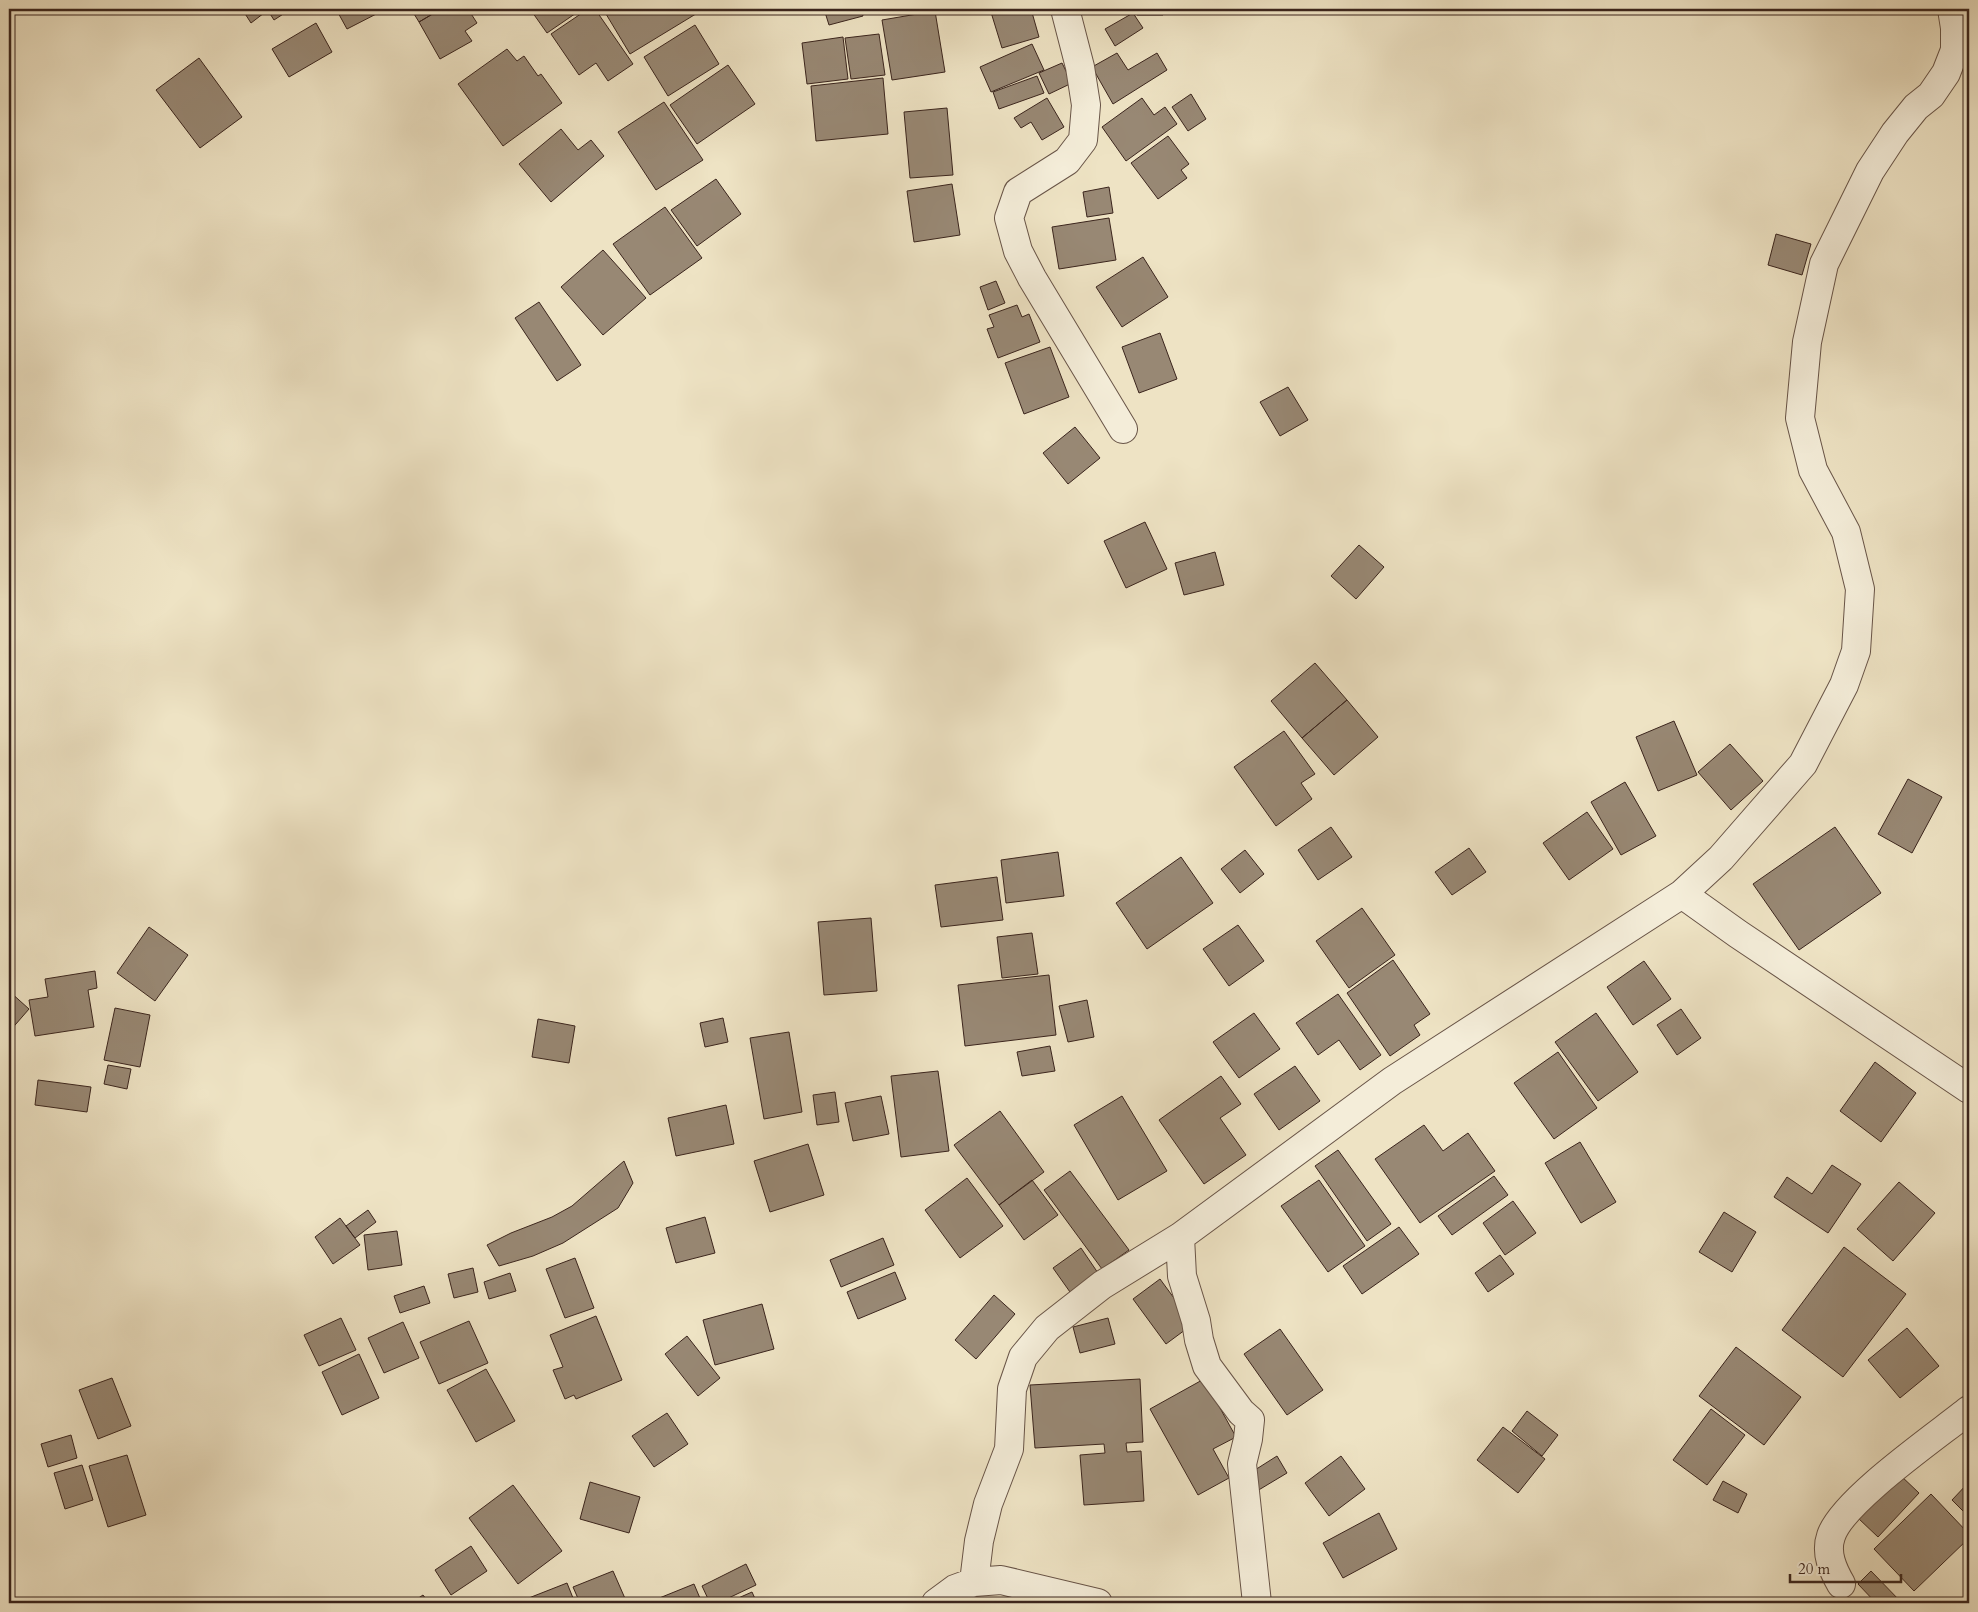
<svg xmlns="http://www.w3.org/2000/svg" width="1978" height="1612" viewBox="0 0 1978 1612" font-family="Cardo,serif">
  <style>
    .building { fill: #988874; stroke: #3b251d }
    .lines { fill: none; stroke-linecap: round; stroke-linejoin: round }
    .street-casing { stroke: #685447; stroke-width: 30 }
    .street { stroke: #f4edd9; stroke-width: 28 }
  </style>
  <rect width="100%" height="100%" fill="#eee3c4"/>
  <filter id="stains"><feTurbulence type="fractalNoise" baseFrequency=".004" numOctaves="4"/><feColorMatrix values="0 0 0 0 .2 0 0 0 0 .09 0 0 0 0 .02 0 0 0 .5 -.17"/></filter>
  <radialGradient id="worn" r=".72"><stop offset=".6" stop-color="#630" stop-opacity="0"/><stop offset="1" stop-color="#630" stop-opacity=".3"/></radialGradient>
  <path class="building" d="M242,9H267L268,10L251,23Z
    M267,9H291L274,20Z
    M336,9H384V10L347,29Z
    M411,9H441L419,22Z
    M441,9H468L477,23L465,31L472,41L440,59L419,22Z
    M530,9H582L547,33Z
    M588,9H595L633,64L608,81L596,63L579,75L551,34Z
    M603,9H704L630,54Z
    M824,9H861L863,16L829,25Z
    M990,9H1031L1039,37L1002,48Z
    M1137,9H1163V15H1137Z
    M935,11L945,72L892,80L882,20Z
    M1133,13L1143,28L1115,46L1105,29Z
    M316,23L332,52L289,77L272,49Z
    M695,25L719,64L668,96L644,57Z
    M879,34L885,75L851,79L845,38Z
    M843,37L848,79L807,84L802,43Z
    M1032,44L1044,70L991,92L980,67Z
    M507,49L517,61L524,56L538,76L541,74L562,103L503,146L458,84Z
    M1117,53L1128,70L1157,53L1167,70L1113,104L1092,67Z
    M199,58L242,117L200,148L156,90Z
    M1062,63L1072,83L1049,94L1039,73Z
    M728,65L755,104L697,144L670,105Z
    M1037,76L1044,93L999,109L993,92Z
    M883,78L888,134L816,141L811,86Z
    M1191,94L1206,119L1188,131L1172,107Z
    M1047,98L1064,127L1042,140L1031,122L1021,128L1014,118Z
    M1142,98L1154,115L1165,107L1177,124L1126,161L1102,127Z
    M664,102L703,160L656,190L618,132Z
    M947,108L953,175L910,178L904,112Z
    M561,129L578,150L591,140L604,156L551,202L519,164Z
    M1168,136L1189,164L1181,170L1187,178L1158,199L1131,163Z
    M716,179L741,214L697,246L671,210Z
    M952,184L960,235L914,242L907,191Z
    M1109,187L1113,213L1087,217L1083,192Z
    M665,207L702,258L650,295L613,244Z
    M1109,218L1116,260L1059,269L1052,227Z
    M1776,234L1811,244L1802,275L1768,265Z
    M603,250L646,298L603,335L561,287Z
    M1143,257L1168,297L1122,327L1096,287Z
    M996,281L1005,303L988,310L980,287Z
    M539,302L581,365L557,381L515,318Z
    M1017,305L1022,317L1029,314L1040,342L998,358L987,329L994,327L989,315Z
    M1160,333L1177,379L1139,393L1122,347Z
    M1050,347L1069,397L1024,414L1005,363Z
    M1288,387L1308,420L1280,436L1260,402Z
    M1075,427L1100,458L1068,484L1043,453Z
    M1145,522L1167,569L1126,588L1104,541Z
    M1359,545L1384,567L1356,599L1331,576Z
    M1215,552L1224,585L1184,595L1175,563Z
    M1315,663L1347,700L1302,738L1271,701Z
    M1347,700L1378,737L1334,775L1302,738Z
    M1674,721L1697,775L1658,791L1636,737Z
    M1284,731L1315,774L1301,783L1312,799L1276,826L1234,767Z
    M1730,744L1763,781L1731,810L1698,772Z
    M1908,779L1942,797L1912,853L1878,834Z
    M1625,782L1656,836L1621,855L1591,802Z
    M1587,812L1613,849L1569,880L1543,843Z
    M1331,827L1352,857L1318,880L1298,850Z
    M1835,827L1881,893L1799,950L1753,884Z
    M1469,848L1486,872L1452,895L1435,872Z
    M1245,850L1264,874L1240,893L1221,869Z
    M1058,852L1064,896L1006,903L1001,860Z
    M1181,857L1213,903L1147,949L1116,903Z
    M997,877L1003,920L941,927L935,885Z
    M1362,908L1395,955L1349,988L1316,941Z
    M871,918L877,991L824,995L818,922Z
    M1238,925L1264,961L1229,986L1203,949Z
    M149,927L188,955L155,1001L117,973Z
    M1032,933L1038,974L1002,978L997,937Z
    M1393,960L1430,1014L1414,1025L1420,1035L1390,1056L1347,993Z
    M1644,961L1671,999L1633,1025L1607,987Z
    M95,971L97,988L88,990L94,1027L35,1036L29,1000L48,997L45,979Z
    M1049,975L1056,1035L965,1046L958,985Z
    M9,991L29,1009L9,1032Z
    M1338,994L1381,1055L1360,1070L1339,1040L1318,1055L1296,1023Z
    M1087,1000L1094,1037L1068,1042L1059,1006Z
    M115,1008L150,1015L140,1067L104,1060Z
    M1681,1009L1701,1038L1677,1055L1657,1025Z
    M1254,1013L1280,1049L1239,1078L1213,1042Z
    M1596,1013L1638,1072L1598,1101L1555,1042Z
    M723,1018L728,1042L705,1047L700,1023Z
    M538,1019L575,1026L569,1063L532,1057Z
    M789,1032L802,1112L764,1119L750,1038Z
    M1050,1046L1055,1071L1022,1076L1017,1052Z
    M1558,1052L1597,1108L1554,1139L1514,1083Z
    M1875,1062L1916,1093L1881,1142L1840,1111Z
    M108,1065L131,1069L127,1089L104,1084Z
    M1295,1066L1320,1101L1279,1130L1254,1094Z
    M938,1071L949,1151L901,1157L891,1076Z
    M1221,1076L1241,1104L1220,1118L1246,1155L1204,1184L1159,1120Z
    M38,1080L91,1087L87,1112L35,1105Z
    M835,1092L839,1122L817,1125L813,1095Z
    M881,1096L889,1134L853,1141L845,1103Z
    M1122,1096L1167,1171L1118,1200L1074,1125Z
    M726,1105L734,1144L676,1156L668,1118Z
    M1000,1111L1044,1172L999,1205L954,1145Z
    M1424,1125L1443,1151L1468,1133L1495,1171L1420,1223L1375,1159Z
    M1580,1142L1616,1202L1581,1223L1545,1163Z
    M808,1144L824,1195L770,1212L754,1161Z
    M1338,1150L1391,1224L1367,1241L1315,1166Z
    M624,1161L633,1183L618,1208L563,1243L533,1256L499,1266L487,1245L511,1233L552,1217L572,1206Z
    M1832,1165L1861,1184L1828,1233L1774,1197L1787,1177L1812,1194Z
    M1070,1171L1129,1250L1102,1269L1044,1190Z
    M1494,1176L1508,1195L1452,1235L1438,1216Z
    M967,1178L1003,1226L960,1258L925,1210Z
    M1032,1180L1058,1215L1024,1240L999,1205Z
    M1319,1180L1365,1246L1328,1272L1281,1206Z
    M1899,1182L1935,1213L1893,1261L1857,1229Z
    M1513,1201L1536,1233L1505,1255L1483,1223Z
    M368,1210L376,1222L355,1238L346,1226Z
    M1724,1212L1756,1232L1732,1272L1699,1252Z
    M705,1217L715,1253L676,1263L666,1228Z
    M340,1218L360,1245L333,1264L315,1237Z
    M1399,1227L1419,1254L1362,1294L1343,1266Z
    M397,1231L402,1265L368,1270L364,1235Z
    M883,1238L894,1265L841,1287L830,1260Z
    M1844,1247L1906,1294L1843,1377L1782,1330Z
    M1081,1248L1098,1273L1070,1292L1053,1268Z
    M1500,1255L1514,1274L1488,1292L1475,1273Z
    M575,1258L594,1308L565,1318L546,1269Z
    M473,1268L478,1292L454,1298L448,1274Z
    M895,1272L906,1299L858,1319L847,1292Z
    M510,1273L516,1291L489,1299L484,1282Z
    M1160,1279L1193,1324L1166,1344L1133,1299Z
    M424,1286L430,1303L400,1313L394,1296Z
    M994,1295L1015,1314L976,1359L955,1340Z
    M762,1304L774,1349L715,1365L703,1320Z
    M596,1316L622,1380L576,1399L574,1395L565,1399L553,1370L563,1367L550,1335Z
    M341,1318L356,1350L319,1366L304,1335Z
    M1108,1318L1115,1344L1080,1353L1073,1327Z
    M469,1321L488,1363L439,1384L420,1342Z
    M403,1322L419,1358L384,1373L368,1338Z
    M1907,1328L1939,1366L1900,1398L1868,1360Z
    M1280,1329L1323,1390L1287,1415L1244,1354Z
    M687,1336L720,1378L698,1396L665,1354Z
    M1736,1347L1801,1397L1764,1445L1699,1396Z
    M359,1354L379,1398L342,1415L322,1372Z
    M486,1369L515,1421L476,1442L447,1390Z
    M112,1378L131,1426L98,1439L79,1390Z
    M1140,1379L1143,1442L1126,1443L1127,1452L1141,1451L1144,1501L1084,1505L1080,1455L1105,1453L1104,1444L1035,1448L1030,1385Z
    M1204,1379L1236,1437L1213,1449L1229,1478L1198,1495L1150,1409Z
    M1711,1409L1745,1435L1707,1485L1673,1460Z
    M1527,1411L1558,1435L1542,1456L1512,1431Z
    M667,1413L688,1444L654,1467L632,1436Z
    M1503,1427L1545,1459L1518,1493L1477,1460Z
    M71,1435L77,1458L48,1467L41,1444Z
    M127,1455L146,1515L108,1527L89,1466Z
    M1277,1456L1287,1473L1257,1491L1247,1475Z
    M1341,1456L1365,1489L1329,1516L1305,1483Z
    M82,1465L93,1500L65,1509L54,1473Z
    M1899,1474L1919,1493L1878,1537L1858,1518Z
    M1723,1481L1747,1494L1738,1513L1713,1500Z
    M590,1482L640,1497L629,1533L580,1519Z
    M1969,1482V1517L1952,1500Z
    M513,1485L562,1551L518,1584L469,1518Z
    M1931,1494L1969,1534V1538L1914,1591L1874,1549Z
    M1379,1513L1397,1549L1343,1578L1323,1543Z
    M471,1546L487,1571L451,1595L435,1570Z
    M746,1564L756,1585L718,1603H710L702,1586Z
    M613,1571L627,1603H580L573,1587Z
    M1871,1571L1902,1603H1876L1858,1584Z
    M567,1583L575,1603H516Z
    M694,1584L702,1603H647Z
    M752,1592L757,1603H727Z
    M423,1595L429,1603H411Z"/>
  <g class="lines">
    <g class="street-casing">
      <path id="street" d="M1065,9L1080,67L1086,105L1083,140L1067,161L1018,192L1009,218L1018,251L1032,278L1123,429
        M1952,9L1955,28V50L1946,73L1931,95L1916,107L1895,133L1870,171L1824,264L1807,342L1800,418L1813,470L1846,532L1860,589L1856,651L1844,685L1803,764L1721,858L1682,894L1738,934L1969,1089
        M1180,1237L1182,1276L1196,1321L1199,1340L1207,1366L1241,1412L1250,1420L1248,1439L1242,1464L1257,1603
        M974,1582L979,1541L988,1504L1009,1449L1012,1389L1023,1357L1047,1328L1102,1285L1180,1237L1392,1081L1682,894
        M1841,1584C1833,1570 1825,1553 1831,1536C1842,1501 1938,1435 1969,1410
        M936,1603L955,1589L974,1582L1001,1580L1098,1603"/>
    </g>
    <use href="#street" class="street"/>
  </g>
  <rect width="1978" height="1612" fill="none" stroke="#eee3c4" stroke-width="30"/>
  <rect x="10" y="10" width="1958" height="1592" fill="none" stroke="#3b251d" stroke-width="2.5"/>
  <rect x="15" y="15" width="1948" height="1582" fill="none" stroke="#3b251d"/>
  <path d="M1790 1574v8h111v-8" fill="none" stroke="#3b251d" stroke-width="2.5"/>
  <text x="1798" y="1574" font-size="15" fill="#3b251d" stroke="#f4edd9" stroke-width="4" paint-order="stroke">20 m</text>
  <rect width="100%" height="100%" filter="url(#stains)"/>
  <rect width="100%" height="100%" fill="url(#worn)"/>
</svg>
